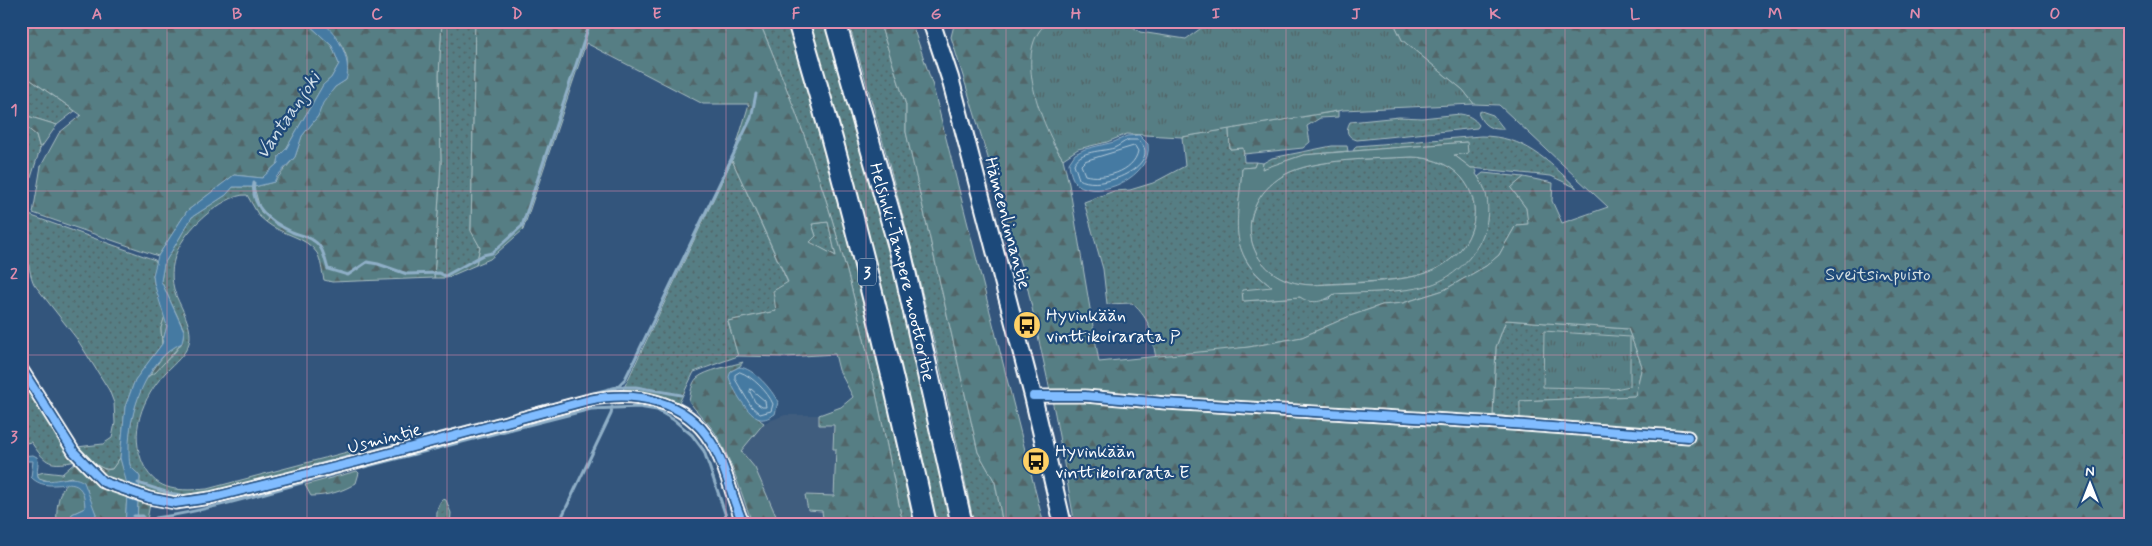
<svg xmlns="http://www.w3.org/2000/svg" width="2152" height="546" viewBox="0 0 2152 546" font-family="Mynerve,sans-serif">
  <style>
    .built { fill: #415d7e }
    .grass { fill: url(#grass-dots); stroke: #aabec2 }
    .forest { fill: url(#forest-firs); stroke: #aabec2; fill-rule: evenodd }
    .park { fill: url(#park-tufts); stroke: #aabec2 }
    .pitch { fill: #567e84; stroke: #aabec2; fill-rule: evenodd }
    .water { fill: #447aa2; stroke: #8fafc7 }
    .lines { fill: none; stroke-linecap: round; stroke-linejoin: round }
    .shore { stroke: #b4cada; stroke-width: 1 }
    .stream { stroke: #8fafc7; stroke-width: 3 }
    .street-casing { stroke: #fff; stroke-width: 15 }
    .secondary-casing { stroke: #fff; stroke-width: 20 }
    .highway-casing { stroke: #fff; stroke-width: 24 }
    .street { stroke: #1f4a7a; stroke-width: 11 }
    .secondary { stroke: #1f4a7a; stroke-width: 16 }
    .highway { stroke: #1f4a7a; stroke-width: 20 }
    .cycleway-casing { stroke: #1f4a7a; stroke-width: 11 }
    .cycleway { stroke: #80bcff; stroke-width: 8 }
    .grid { fill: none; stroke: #e08cad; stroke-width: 1; stroke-opacity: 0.55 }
    .labels { text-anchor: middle; stroke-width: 4.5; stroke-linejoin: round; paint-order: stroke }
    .shield { fill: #1f4a7a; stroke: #bcc9d7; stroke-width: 1 }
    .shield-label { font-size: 16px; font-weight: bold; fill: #fff }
    .street-label { font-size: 18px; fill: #fff; stroke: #1f4a7a }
    .park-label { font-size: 18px; fill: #d5dfe0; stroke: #1f4a7a }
    .poi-label { font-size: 18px; fill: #fff; stroke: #1f4a7a; text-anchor: start }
    .water-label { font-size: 19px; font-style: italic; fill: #d0dee8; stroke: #1f4a7a }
    .neatline { fill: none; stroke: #e08cad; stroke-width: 2 }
    .grid-label { font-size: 16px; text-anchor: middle; font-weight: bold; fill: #e08cad }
  </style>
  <defs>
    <pattern id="grass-dots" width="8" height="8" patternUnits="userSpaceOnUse" patternTransform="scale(1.25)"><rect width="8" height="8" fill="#567e84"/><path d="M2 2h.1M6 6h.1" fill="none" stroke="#516568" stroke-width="1.8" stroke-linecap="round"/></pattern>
    <pattern id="forest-firs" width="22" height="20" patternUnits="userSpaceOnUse" patternTransform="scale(1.25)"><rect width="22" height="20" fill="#567e84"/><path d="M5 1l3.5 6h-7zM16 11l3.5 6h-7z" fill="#516568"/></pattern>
    <pattern id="park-tufts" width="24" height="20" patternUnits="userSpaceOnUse" patternTransform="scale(1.25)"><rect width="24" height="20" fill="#567e84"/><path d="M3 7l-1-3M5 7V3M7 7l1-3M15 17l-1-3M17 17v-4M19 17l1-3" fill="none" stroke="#516568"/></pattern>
  </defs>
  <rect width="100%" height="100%" fill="#33557c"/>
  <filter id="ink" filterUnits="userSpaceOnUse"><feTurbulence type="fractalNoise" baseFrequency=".02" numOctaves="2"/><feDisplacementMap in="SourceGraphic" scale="10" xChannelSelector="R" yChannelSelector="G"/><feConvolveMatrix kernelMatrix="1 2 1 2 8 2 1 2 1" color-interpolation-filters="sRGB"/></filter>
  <g filter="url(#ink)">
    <path class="built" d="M841,407L840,525H749L731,476L719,422L764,423L785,415H819Z"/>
    <path class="grass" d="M442,21H475L471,230L480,247L476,265L446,278H434L441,162L439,75Z
      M759,21H787L827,161L874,339L914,525H903C884,433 867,340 841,250C819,172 791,96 759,21Z
      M807,21H829L885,223L954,525H932Z
      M848,21H879L906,105V132L978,452L995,482L1003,525H974C940,355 898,187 848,21Z
      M21,73L75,111L57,125L21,114Z
      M1481,111L1493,115L1504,129C1491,130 1483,126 1478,113Z
      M1460,114C1468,115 1474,118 1479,125L1477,128L1357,140C1347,137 1345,131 1350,122L1399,117L1422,118Z
      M21,123L36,135L40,149L24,200L21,199Z
      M1229,129L1230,149L1243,148L1244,162H1256L1254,167L1242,168C1239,218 1225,255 1272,287L1243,301L1300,297L1310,301L1329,299L1334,294C1384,290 1444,297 1474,249C1479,241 1484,234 1486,225C1489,210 1488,190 1478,177L1483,173L1524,177L1511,188L1526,208L1529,224L1516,225L1499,255L1486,266L1444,290L1403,303L1382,305L1350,316L1302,337L1249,347L1156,358C1151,333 1152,321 1132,303L1107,304L1103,269L1084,202L1114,191L1130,190L1153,183L1185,166L1182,137Z
      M1481,136C1525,136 1547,160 1577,188L1551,176L1471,168L1453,154L1468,153L1466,142L1353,151L1356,146Z
      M1332,146H1347L1348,151L1303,155L1261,170L1263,163L1272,158Z
      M1412,157C1485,159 1496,240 1434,270C1407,283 1344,282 1312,285C1246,283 1227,209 1284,175C1314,158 1377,159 1412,157Z
      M732,160L788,283L776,311L728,321L738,356L694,372L679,403L646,394L622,392Z
      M233,187H254L255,196L269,217L266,222L259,216L247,195C234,194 217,206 207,214C184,233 166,259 174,289C176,298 181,305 184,313C188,323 192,333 189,343C186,354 174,364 166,372C142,398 128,433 144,466C157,492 181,491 207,489L351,451L349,459L249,484L181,499L152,492L149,495L139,492L140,477C138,472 132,470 130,465C123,448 136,388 150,375C163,363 184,350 184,330L161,281L164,264L192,217L226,195Z
      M29,215L155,260L157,264L153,275L154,283L165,316L161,328L162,344L135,380L125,407L120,458L112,469C97,471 86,456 77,447L103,444L112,438L115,423L114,403L109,390L77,339L34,284C27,270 24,230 29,215Z
      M828,222L836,256L809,242L816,236L812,224Z
      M1506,320L1628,329L1642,366L1635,396L1520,401L1521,418L1493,415L1496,347Z
      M21,377L58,440L77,461C49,466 47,465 31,442L21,444Z
      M443,499L446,500L451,513L450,525H438C436,516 436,505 443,499Z"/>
    <path class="forest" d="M21,21H305L332,46L339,64L331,78L323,85L286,149L279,156L278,163L262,178L234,175L187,211L158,256L33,213L41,166L59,133L81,115L21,73Z
      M317,21H442L439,75L441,162L434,278L332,282L324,280C322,272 321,260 317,253C306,236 281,235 266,222L269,217L261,212L254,187L274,182L295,157L302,136L318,116L322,103L335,87L346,80C346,73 348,66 347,59C344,43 330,29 317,21Z
      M475,21H759C791,96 819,172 841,250C867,340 884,433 903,525H824L822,511L808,510L805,495L834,496L836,449H833L834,425H819V415L841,407L853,397L839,370L835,354L786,357L738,356L728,321L776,311L773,291L788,282L732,160L749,104H703L586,43L523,230L490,259L476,265L480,247L471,231ZM828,222L836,256L810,242L816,236L812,224Z
      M879,21H911L932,83L1044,525H1003L995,482L978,452L906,132V105Z
      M955,21H1050L1047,23L1053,144L1063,159L1069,184L1099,362L1249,347L1302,337L1350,316L1382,305L1403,303L1444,290L1486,266L1499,255L1516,225L1528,224L1526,208L1511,188L1524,177L1553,183L1552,201L1562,223L1608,207L1499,105L1474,104L1463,90L1402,40L1393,21H2131V525H1075L1055,414L1027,285L951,37ZM1506,320L1628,329L1642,366L1635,396L1520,401V418L1493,415L1496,347Z
      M1338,111V117L1320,118L1307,126L1310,142L1303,148L1244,154L1243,148L1230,149L1229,129Z
      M21,114L57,125L40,149L36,135L21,123Z
      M165,316L167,326L162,344L161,328Z
      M182,343L155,373L150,375C159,361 166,350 182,343Z
      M743,362L739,367L731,371C726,383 754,417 764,423L741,451L755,468L780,525H753C741,494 732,459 714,431C706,420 696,412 689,401C691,393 691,384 697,378C706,370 731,366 743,362Z
      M120,458L128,484V488L109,480L90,461L106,470L112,469Z
      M77,461L127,495L125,525H74C78,514 86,519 95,517L96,514L89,499L87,489L71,477L52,482L39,478L37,474L44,472L62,474Z
      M357,471L359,473L356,483C344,491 327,496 311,496L305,485Z
      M67,483C82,484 85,494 85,508L72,514L69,525H57C56,512 57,493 67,483Z
      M138,498L150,504L146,525H137Z"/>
    <path class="park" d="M1050,21H1125L1140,32L1186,39L1211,21H1393L1402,40L1463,90L1474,104L1343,110L1182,137L1127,134L1107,142L1078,149L1063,159C1043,129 1009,47 1050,21Z
      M1544,331L1630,337V386L1615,389L1543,387Z"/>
    <path class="pitch" d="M1467,142L1468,153L1454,155L1471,168H1475L1477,172L1476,174C1488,190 1490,206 1486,225C1480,252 1456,277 1430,285C1405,293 1361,292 1334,294C1324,302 1311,305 1300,297L1243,301L1242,290L1272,287C1224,252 1239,220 1242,168L1254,167L1256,162L1263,163L1262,169L1303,155ZM1412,157C1485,159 1496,240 1434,270C1407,283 1344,283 1312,285C1246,283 1227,209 1284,175C1314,158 1377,159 1412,157Z"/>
    <path class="water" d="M305,21C308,21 313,20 317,21C336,26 353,62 346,80L335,87L323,103L318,116L302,136L295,157L277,176L274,182L254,187H233L226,195L192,217L164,264L161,281L184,331L182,343C147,358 128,413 129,450C129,454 129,461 130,465C132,470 138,472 140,477L139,492L128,488L120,458L125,407L135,380L162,344L167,326L154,283L153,275L158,256L187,211L234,175L262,178L278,163L279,156L286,149L323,85L331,78L339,64L332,46Z
      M1139,135L1148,144C1153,176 1099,201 1077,184C1071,179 1070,170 1069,163L1075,154L1085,149L1114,142L1127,136Z
      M739,367C754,368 772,390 778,402L775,414C770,417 765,420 760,419C749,417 732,388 729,377L731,371Z
      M33,455L37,457C40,465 35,471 39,479C55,485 69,472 84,482L96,514L95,517C86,519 78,514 74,525H69L72,514L85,508C84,464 52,499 31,477L33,461H21V456Z
      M127,495L138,498L137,525H125Z"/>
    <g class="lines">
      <path class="shore" d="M1128,140H1138C1166,162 1103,193 1079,179L1074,164C1080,150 1101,152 1114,148C1119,146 1123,142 1128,140Z
        M1135,146L1138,151C1134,172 1103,180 1085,175L1081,165L1085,161Z
        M740,372C752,376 768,392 773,404L771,411L760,414L751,406L735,379V375Z
        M751,389L765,401L766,407H762L755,402L750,392Z"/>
      <path class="stream" d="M254,183C250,207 273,223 292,232C299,235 308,236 314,241C323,246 325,260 328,269L348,275L367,262L378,264L407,274L439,273L445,276L483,255L492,253L522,226L588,29
        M617,387L625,379L632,365L751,118L756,94
        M360,454L617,387H636L681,395
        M364,467L591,409L639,407L657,410L674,420L692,435L704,451L729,525
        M303,469L348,457
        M138,483L169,493L187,496
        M134,516H143
        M156,518C219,509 278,488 339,473
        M558,525L611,414L612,407"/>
      <g class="street-casing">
        <path id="street" d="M21,368L74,452L103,482L149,498L175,503L210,498L356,462L589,400C634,391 685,399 711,442C727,467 731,498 744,525
          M1033,396H1085L1166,403L1498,423L1688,437"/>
      </g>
      <g class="secondary-casing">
        <path id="secondary" d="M931,21L950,78L1033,396L1063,525"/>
      </g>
      <g class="highway-casing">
        <g id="highway">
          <path d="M798,21C848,187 889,356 926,525"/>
          <path id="s1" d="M835,21L901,254L962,525"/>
        </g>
      </g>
      <use href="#street" class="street"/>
      <use href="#secondary" class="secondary"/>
      <use href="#highway" class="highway"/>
      <g class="cycleway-casing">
        <path id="cycleway" d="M21,368L74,452L103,482L149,498L175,503L210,498L356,462L589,400C634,391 685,399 711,442C727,467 731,498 744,525
          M1033,396H1085L1166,403L1498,423L1688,437"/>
      </g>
      <use href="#cycleway" class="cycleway"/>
    </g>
  </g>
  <path class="grid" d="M167,21V525M307,21V525M447,21V525M587,21V525M726,21V525M866,21V525M1006,21V525M1146,21V525M1286,21V525M1426,21V525M1565,21V525M1705,21V525M1845,21V525M1985,21V525M21,191H2131M21,355H2131"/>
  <defs>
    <g id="bus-disc" transform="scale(1.4375)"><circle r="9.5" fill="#ffd166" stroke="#1f4a7a"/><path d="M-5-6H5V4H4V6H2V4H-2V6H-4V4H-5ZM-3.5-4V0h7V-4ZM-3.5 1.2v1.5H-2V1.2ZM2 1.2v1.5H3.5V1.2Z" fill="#111"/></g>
  </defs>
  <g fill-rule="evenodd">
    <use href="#bus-disc" x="1027" y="325"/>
    <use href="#bus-disc" x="1036" y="461"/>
  </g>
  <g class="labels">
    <rect class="shield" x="858" y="258.5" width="18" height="27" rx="4"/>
    <g class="shield-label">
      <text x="867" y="278">3</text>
    </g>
    <g class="street-label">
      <text transform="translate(1008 223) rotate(75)" y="6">Hämeenlinnantie</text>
      <text dy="6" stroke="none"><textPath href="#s1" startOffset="260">Helsinki-Tampere moottoritie</textPath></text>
      <text transform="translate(384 438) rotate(-15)" y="6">Usmintie</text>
    </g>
    <g class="park-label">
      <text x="1878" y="280">Sveitsinpuisto</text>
    </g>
    <g class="poi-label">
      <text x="1046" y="321">Hyvinkään<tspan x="1046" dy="21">vinttikoirarata P</tspan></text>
      <text x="1055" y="457">Hyvinkään<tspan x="1055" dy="21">vinttikoirarata E</tspan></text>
    </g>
    <g class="water-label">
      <text transform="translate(287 115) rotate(-56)" y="7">Vantaanjoki</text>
    </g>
  </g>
  <rect width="2152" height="546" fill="none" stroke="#1f4a7a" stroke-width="55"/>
  <g transform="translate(2090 484)" stroke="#1f4a7a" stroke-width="4" paint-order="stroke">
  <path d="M0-4L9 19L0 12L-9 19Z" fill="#ffffff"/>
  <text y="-8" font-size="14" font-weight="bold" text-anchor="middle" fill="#ffffff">N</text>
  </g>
  <rect x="28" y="28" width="2096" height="490" class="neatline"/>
  <g class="grid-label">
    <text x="97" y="19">A</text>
    <text x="237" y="19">B</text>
    <text x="377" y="19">C</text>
    <text x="517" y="19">D</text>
    <text x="657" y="19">E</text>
    <text x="796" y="19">F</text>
    <text x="936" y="19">G</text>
    <text x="1076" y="19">H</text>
    <text x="1216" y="19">I</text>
    <text x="1356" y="19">J</text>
    <text x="1495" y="19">K</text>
    <text x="1635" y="19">L</text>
    <text x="1775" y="19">M</text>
    <text x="1915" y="19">N</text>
    <text x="2055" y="19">O</text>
    <text x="14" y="115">1</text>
    <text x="14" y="279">2</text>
    <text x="14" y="442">3</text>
  </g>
</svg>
